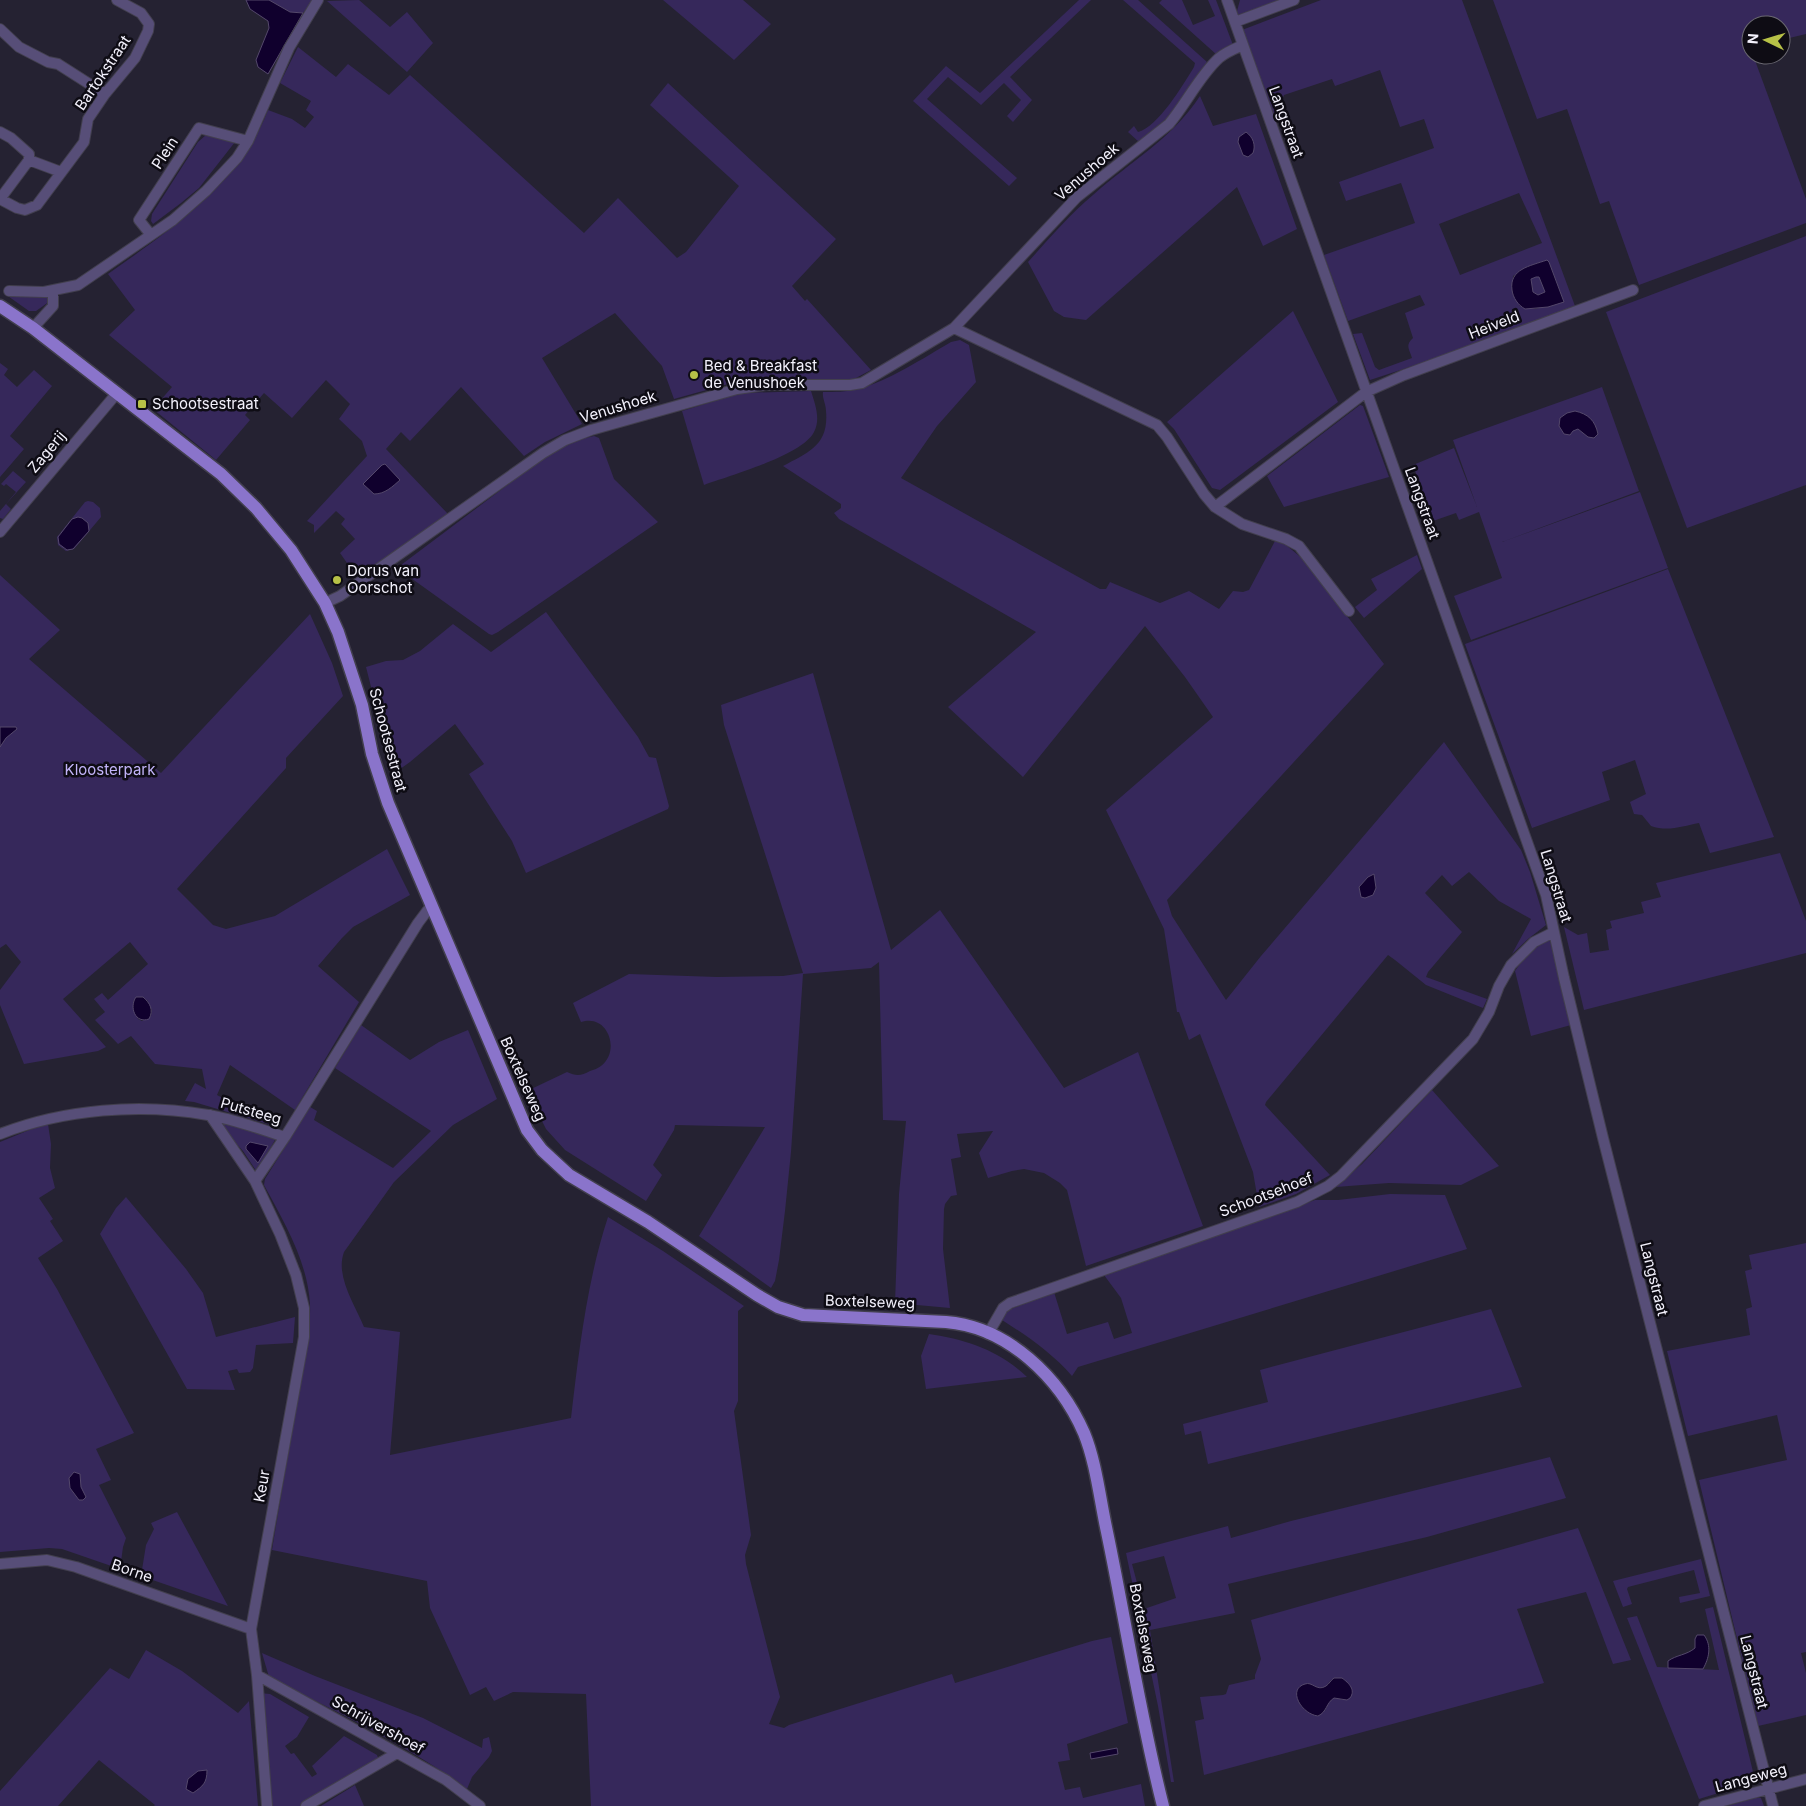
<svg xmlns="http://www.w3.org/2000/svg" width="1806" height="1806" viewBox="0 0 1806 1806" font-family="Inter,sans-serif">
  <style>
    .green { fill: #36285b; fill-rule: evenodd }
    .water { fill: #10002d; stroke: #54486b; fill-rule: evenodd }
    .lines { fill: none; stroke-linecap: round; stroke-linejoin: round }
    .minor-casing { stroke: #423f4e; stroke-width: 12 }
    .major-casing { stroke: #423f4e; stroke-width: 15 }
    .minor { stroke: #574e78; stroke-width: 10 }
    .major { stroke: #8a74cb; stroke-width: 12 }
    .poi-dot { fill: #b7c147; stroke: #0e0c14; stroke-width: 2 }
    .labels { text-anchor: middle; stroke-width: 5; stroke-linejoin: round; paint-order: stroke }
    .street-label { font-size: 15px; fill: #f3f1fc; stroke: #0e0c14 }
    .poi-label { font-size: 15px; fill: #f3f1fc; stroke: #0e0c14; text-anchor: start }
    .park-label { font-size: 15px; fill: #c2b4f9; stroke: #0e0c14 }
  </style>
  <rect width="100%" height="100%" fill="#252232"/>
  <path class="green" d="M269,0H313L303,13L290,12Z
    M359,0L390,27L407,12L433,43L407,72L327,1Z
    M663,0H743L771,24L734,60Z
    M1079,0H1091L1010,77L1032,100L1013,122L1007,116L1021,100L1004,83L981,105L948,77L927,99L1017,178L1009,186L913,101L946,66L980,93Z
    M1123,0H1138L1207,62L1187,96L1173,113L1139,142L1128,132L1134,126L1138,132C1158,127 1183,85 1194,67L1195,63Z
    M1162,0H1182L1193,25L1215,16L1208,0H1216L1233,45L1217,55L1159,3Z
    M1240,0H1280L1238,15L1237,11Z
    M1321,0H1462L1575,306L1422,363L1370,380L1353,334L1362,333L1375,367L1379,370L1412,358C1409,349 1405,345 1413,338L1405,313L1425,305L1420,295L1348,321L1324,255L1415,223L1401,183L1346,201L1339,182L1434,148L1424,119L1400,127L1380,70L1335,86L1332,79L1284,95L1274,118L1242,30ZM1519,193L1542,243L1460,275L1439,224ZM1547,260L1549,262L1564,302L1535,309L1520,306L1512,293L1513,276L1527,267Z
    M1493,0H1806V34L1781,40V25H1751V55H1753L1806,199V223L1639,285L1609,201L1600,204L1567,109L1537,119Z
    M298,47L336,77L348,64L389,95L410,75L584,233L618,198L677,258L686,252L739,186L650,105L668,83L836,239L792,286L805,301L807,299L871,370L856,378L848,380L750,379L735,382L674,399L662,366L615,313L542,358L582,424L545,442L524,456L461,387L410,441L401,432L386,449L448,514L365,575L358,567L352,570L340,553L355,539L341,524L345,519L336,511L314,533V525L307,521L367,456L362,441L339,419L350,404L326,380L292,418L264,393L245,415L250,420L216,460L153,409L172,387L109,335L135,310L108,274C170,230 240,184 268,110L292,119L305,128L314,117L306,110L311,101L280,83Z
    M1200,96L1213,126L1256,114L1297,229L1263,246L1237,187L1086,320L1064,317L1054,311L1028,262C1049,239 1069,215 1093,195C1131,161 1171,140 1200,96Z
    M206,135L235,142L199,188L181,203L153,224L151,221L152,214L198,142Z
    M1806,236V485L1687,528L1606,312Z
    M1536,276L1539,277L1545,292L1538,295L1533,292L1531,279Z
    M5,294L49,296L53,299L36,311H29Z
    M1293,311L1338,402L1220,490L1212,488L1174,429L1167,422Z
    M960,340L969,345L976,382L937,426L901,478L1100,589H1106L1110,582L1160,603L1189,591L1219,609L1233,591L1243,592L1249,590L1275,541L1286,545L1303,559L1384,664L1167,900L1172,916L1226,1000L1261,956L1444,742L1521,850L1530,872L1546,925L1528,939L1512,954L1531,919L1499,901L1469,872L1452,886L1442,875L1425,893L1462,932L1428,972L1426,977L1487,999L1483,1008L1426,985L1395,960L1388,955L1266,1102L1265,1105L1330,1175L1296,1194L1259,1207L1253,1172L1200,1034L1189,1040L1179,1012H1177L1164,929L1106,810L1213,717L1185,677L1145,626L1023,777L948,707L1036,632L839,519L834,513L841,508V504L783,466C809,452 829,445 826,411C826,404 822,398 823,392C835,392 846,392 858,389C887,382 925,357 951,342Z
    M0,363L8,369L4,375L17,387L34,370L52,386L10,436L24,449L0,477Z
    M1602,387L1639,491L1502,542L1640,492L1668,568L1471,640L1454,596L1502,578L1479,512L1459,520L1456,513L1433,521L1413,465L1454,448L1477,507L1453,440Z
    M811,391C815,404 821,419 814,432C803,455 729,476 704,485L682,411L741,393Z
    M1360,405L1363,406L1389,477L1284,507L1267,476Z
    M594,436L599,438L614,479L658,522L498,632L492,635L489,634L397,568L542,459L572,441Z
    M13,471L26,482L6,504L11,509L3,519L0,518V511L16,492L6,484L4,486L1,484Z
    M88,501L93,502L100,508L101,517L74,549L66,551L58,545L57,537L85,502ZM74,518L73,549H64L59,535Z
    M1417,555L1422,569L1364,618L1355,607L1377,590L1371,579Z
    M1668,569L1774,837L1710,853L1699,823C1683,826 1668,832 1651,826L1642,815L1634,814L1630,802L1646,794L1635,760L1602,772L1610,800L1532,828L1465,644Z
    M0,575L60,630L29,659L161,773L310,614L332,663L343,696L286,758V768L177,889L213,925L226,929L275,916L387,849L410,895L353,927L342,938L318,966L359,1002L295,1110L230,1065L217,1095L274,1126L194,1102L185,1101L195,1083L206,1089L202,1069L155,1064L131,1036L118,1044L95,1020L105,1012L94,999L102,993L108,1000L148,964L130,942L63,999L106,1047L98,1051L24,1064L0,1005V990L21,962L6,944L0,948ZM134,999L147,1000L152,1010L151,1016L142,1021L138,1019L133,1008Z
    M546,612L638,737L649,757L656,758L669,806L668,809L526,873L512,841L469,774L484,764L455,724L410,762L393,774L366,667L386,661L403,660L420,651L453,624L491,652Z
    M813,673L891,950L940,910L1064,1088L1138,1052L1203,1226L1086,1266L1067,1190L1060,1183L1044,1173L1024,1169L1012,1171L988,1178L979,1153L993,1131L957,1134L961,1157L951,1159L957,1195L951,1196L945,1204L944,1209L943,1249L950,1308L895,1303L899,1194L906,1121L883,1120L879,962L871,968L803,974L791,1152L785,1211L779,1260L775,1281L771,1288L699,1236L765,1127L675,1125L674,1130L653,1165L662,1175L646,1201L565,1150L546,1129L527,1091L567,1072C576,1076 581,1076 590,1071C594,1070 598,1068 601,1066C621,1051 608,1013 581,1022L573,1003L629,974L717,977L783,976L803,973L724,725L721,705Z
    M1780,853L1806,921V953L1584,1010L1564,927L1578,935L1587,933L1590,953L1609,950L1606,930L1612,928L1610,921L1644,913L1641,902L1661,897L1656,883Z
    M1550,940L1571,1025L1531,1036L1515,971C1523,959 1536,944 1550,940Z
    M361,1025L410,1060L439,1042L468,1030L497,1099L453,1125L394,1182L344,1252C335,1276 355,1305 364,1327L400,1332L390,1455L571,1418C579,1350 587,1281 608,1217L663,1251L744,1306L738,1311V1401L734,1411L751,1535L745,1555L746,1564L780,1697L769,1724L784,1728L789,1725L952,1674L955,1683L1092,1641L1111,1637L1128,1723L1067,1744L1070,1760L1058,1762L1065,1790L1080,1787L1083,1798L1141,1784L1145,1806H591L586,1694L513,1692L494,1701L486,1687L470,1695L430,1608L427,1581L272,1550C280,1500 289,1450 298,1400C303,1369 311,1336 310,1305C308,1262 284,1222 264,1185L265,1179L310,1107L317,1111L314,1120L393,1168L431,1131L335,1068Z
    M1432,1090L1499,1166L1461,1185L1389,1183L1335,1187L1362,1164Z
    M214,1120L276,1138L257,1172L243,1151Z
    M48,1124L51,1144L50,1168L55,1188L39,1198L53,1219L50,1221L63,1241L38,1258L57,1289L134,1433L96,1449L111,1480L99,1485L126,1538L123,1547L120,1569L62,1549L49,1548L0,1552V1142L39,1126Z
    M1390,1194L1445,1195L1467,1249L1078,1367L1072,1376C1052,1353 1027,1336 1002,1320L1006,1311L1054,1292L1067,1334L1108,1322L1114,1339L1132,1333L1121,1298L1104,1275L1315,1200H1338Z
    M126,1197L186,1269L203,1293L216,1337L295,1317L293,1343L256,1345L253,1368L250,1372L239,1373L237,1369L228,1371L235,1390L187,1389L100,1234L116,1208Z
    M1806,1243V1652L1801,1653L1806,1673V1715L1758,1726L1699,1480L1787,1460L1777,1415L1688,1436L1667,1351L1750,1335L1746,1309L1752,1307L1745,1271L1752,1269L1749,1255Z
    M1491,1309L1522,1387L1208,1464L1201,1431L1185,1435L1183,1424L1268,1402L1260,1370Z
    M929,1334C966,1339 1000,1351 1027,1377L926,1389L921,1356Z
    M1550,1457L1566,1498L1427,1537L1228,1584L1235,1613L1150,1630L1174,1782H1171L1158,1706L1126,1553L1228,1526L1231,1538L1291,1521ZM1164,1556L1176,1598L1144,1609L1132,1564Z
    M177,1512L228,1606L141,1576L146,1545L154,1529L151,1523Z
    M1578,1528L1631,1660L1613,1664L1586,1592L1517,1609L1544,1683L1204,1775L1195,1721L1204,1719L1200,1697L1223,1695L1226,1694L1229,1685L1255,1679V1675L1261,1659L1251,1620ZM1331,1680L1343,1700L1334,1697L1328,1702L1325,1711L1301,1706L1297,1698L1310,1684L1319,1688L1325,1687Z
    M1701,1559L1710,1596L1680,1603L1679,1597L1700,1593L1694,1570L1628,1587L1627,1589L1632,1604L1623,1607L1613,1581Z
    M1713,1607L1755,1780L1754,1782L1699,1799L1627,1618L1637,1616L1657,1667L1719,1670L1705,1609Z
    M146,1650L182,1671L238,1713L249,1701L258,1806H154L155,1805L99,1760L58,1806H0V1791L110,1668L129,1679Z
    M262,1653L315,1676L423,1718L482,1748L483,1739L489,1737L492,1751L489,1757L472,1777L467,1789C406,1744 336,1712 269,1677Z
    M259,1693L270,1694L309,1717L297,1737L285,1746L291,1754L294,1753L312,1777L317,1774L312,1766L344,1736L377,1755L378,1758L300,1806H268Z
    M355,1785L364,1806H321Z
    M1755,1798H1761L1764,1806H1727Z"/>
  <path class="water" d="M246,0H269L290,12L303,13L268,74L258,67L256,60L269,28L268,21L250,9Z
    M1246,132C1253,137 1256,145 1253,153L1248,157L1243,155L1238,142L1239,137Z
    M1547,260L1549,262L1564,302L1548,307L1525,309C1518,305 1513,298 1512,290C1509,269 1530,266 1547,260ZM1536,277H1539L1545,292L1538,295L1533,292L1531,279Z
    M1575,411C1588,414 1595,420 1598,434L1594,438L1588,437L1578,429L1573,431L1570,435L1564,434L1559,426L1560,418L1567,413Z
    M385,464L400,480C392,487 385,494 374,494L363,484L382,465Z
    M78,517L82,518L88,523L89,531L73,549L67,550L59,544L58,537L72,519Z
    M0,727H16L17,729L6,738L0,747Z
    M1374,874L1376,888L1373,895L1365,898L1361,897L1359,887L1368,877Z
    M136,997H143C150,1003 154,1010 149,1019C135,1024 129,1007 136,997Z
    M250,1142L268,1146L258,1163L246,1149V1146Z
    M74,1472L80,1474L81,1487L86,1497L83,1500H79L70,1488L69,1478Z
    M1697,1635H1704C1712,1646 1709,1658 1703,1669L1668,1668V1661C1676,1655 1687,1655 1695,1648V1639Z
    M1334,1678H1342C1349,1683 1356,1690 1350,1698L1347,1700L1334,1698C1326,1703 1327,1712 1318,1716C1301,1714 1287,1689 1305,1684C1312,1681 1317,1692 1326,1686C1329,1684 1331,1680 1334,1678Z
    M1117,1748L1118,1754L1091,1759L1090,1753Z
    M207,1770C207,1783 203,1786 193,1793L186,1789L188,1779L198,1771Z"/>
  <g class="lines">
    <g class="minor-casing">
      <path id="minor" d="M1227,0L1546,895L1564,978L1603,1138L1773,1806
        M1235,22L1294,0
        M0,29L19,47L48,62L58,64L105,94
        M0,132L11,138L29,154V160
        M61,172L29,160L0,199L17,208L25,210L37,205L84,142L88,119L105,94L135,58L148,31L149,24L141,13L117,0
        M151,235L139,220L199,128L248,141
        M9,291L44,292L78,285L173,220L206,191L237,158L248,141L289,48L318,0
        M33,328L53,306V291
        M954,328L1157,425L1167,437L1204,494L1215,507L1242,524L1286,539L1299,546L1349,611
        M1215,507L1366,392L1404,375L1633,290
        M0,532L117,393
        M325,603L340,596L543,453L565,440L591,430L737,389L766,385H850L862,383L954,328L1077,197L1169,124C1186,104 1200,75 1219,58C1226,52 1234,49 1243,45
        M210,1115L255,1181L280,1234L296,1275L304,1308V1337L251,1629L257,1675L267,1806
        M0,1134C64,1109 140,1103 208,1115C234,1119 260,1129 285,1137
        M255,1181L285,1137L418,923L427,911L431,907
        M988,1334L1003,1308L1010,1303L1297,1202L1328,1186L1341,1176L1473,1039L1489,1012L1499,986L1511,965L1534,942L1554,932
        M0,1564L47,1560L76,1567L251,1629
        M257,1675L446,1780L480,1806
        M306,1806L397,1753
        M1704,1806L1806,1779"/>
    </g>
    <g class="major-casing">
      <path id="major" d="M0,306L33,328L221,474L256,508L291,550L325,603L338,632L362,705L372,754L388,803L527,1130L542,1150L569,1175L648,1222L757,1295L778,1307L803,1315L946,1322C1008,1327 1060,1378 1084,1433C1096,1462 1100,1500 1107,1532C1126,1623 1140,1716 1163,1806"/>
    </g>
    <use href="#minor" class="minor"/>
    <use href="#major" class="major"/>
  </g>
  <g class="poi-dot">
    <circle cx="694" cy="375" r="5"/>
    <rect x="137" y="399" width="10" height="10" rx="2.5"/>
    <circle cx="337" cy="580" r="5"/>
  </g>
  <g class="labels">
    <g class="street-label">
      <text transform="translate(103 73) rotate(-56)" y="5">Bartokstraat</text>
      <text transform="translate(1286 122) rotate(70)" y="5">Langstraat</text>
      <text transform="translate(165 153) rotate(-57)" y="5">Plein</text>
      <text transform="translate(1087 172) rotate(-41)" y="5">Venushoek</text>
      <text transform="translate(1494 325) rotate(-21)" y="5">Heiveld</text>
      <text transform="translate(618 407) rotate(-17)" y="5">Venushoek</text>
      <text transform="translate(47 452) rotate(-50)" y="5">Zagerij</text>
      <text transform="translate(1422 503) rotate(70)" y="5">Langstraat</text>
      <text transform="translate(388 740) rotate(75)" y="5">Schootsestraat</text>
      <text transform="translate(1556 886) rotate(73)" y="5">Langstraat</text>
      <text transform="translate(523 1079) rotate(66)" y="5">Boxtelseweg</text>
      <text transform="translate(251 1111) rotate(16)" y="5">Putsteeg</text>
      <text transform="translate(1266 1195) rotate(-21)" y="5">Schootsehoef</text>
      <text transform="translate(1654 1279) rotate(76)" y="5">Langstraat</text>
      <text transform="translate(870 1302) rotate(2)" y="5">Boxtelseweg</text>
      <text transform="translate(262 1486) rotate(-80)" y="5">Keur</text>
      <text transform="translate(132 1571) rotate(19)" y="5">Borne</text>
      <text transform="translate(1143 1628) rotate(79)" y="5">Boxtelseweg</text>
      <text transform="translate(1754 1672) rotate(76)" y="5">Langstraat</text>
      <text transform="translate(378 1725) rotate(29)" y="5">Schrijvershoef</text>
      <text transform="translate(1751 1778) rotate(-15)" y="5">Langeweg</text>
    </g>
    <g class="poi-label">
      <text x="704" y="371">Bed &amp; Breakfast<tspan x="704" dy="17">de Venushoek</tspan></text>
      <text x="152" y="409">Schootsestraat</text>
      <text x="347" y="576">Dorus van<tspan x="347" dy="17">Oorschot</tspan></text>
    </g>
    <g class="park-label">
      <text x="110" y="775">Kloosterpark</text>
    </g>
  </g>
  <g transform="translate(1766 40) rotate(275)"><circle r="24" fill="#0e0c14" stroke="#6a6871"/>
  <path d="M0-4L9 19L0 12L-9 19Z" fill="#b7c147"/>
  <text y="-8" font-size="14" font-weight="bold" text-anchor="middle" fill="#f3f1fc">N</text>
  </g>
</svg>
